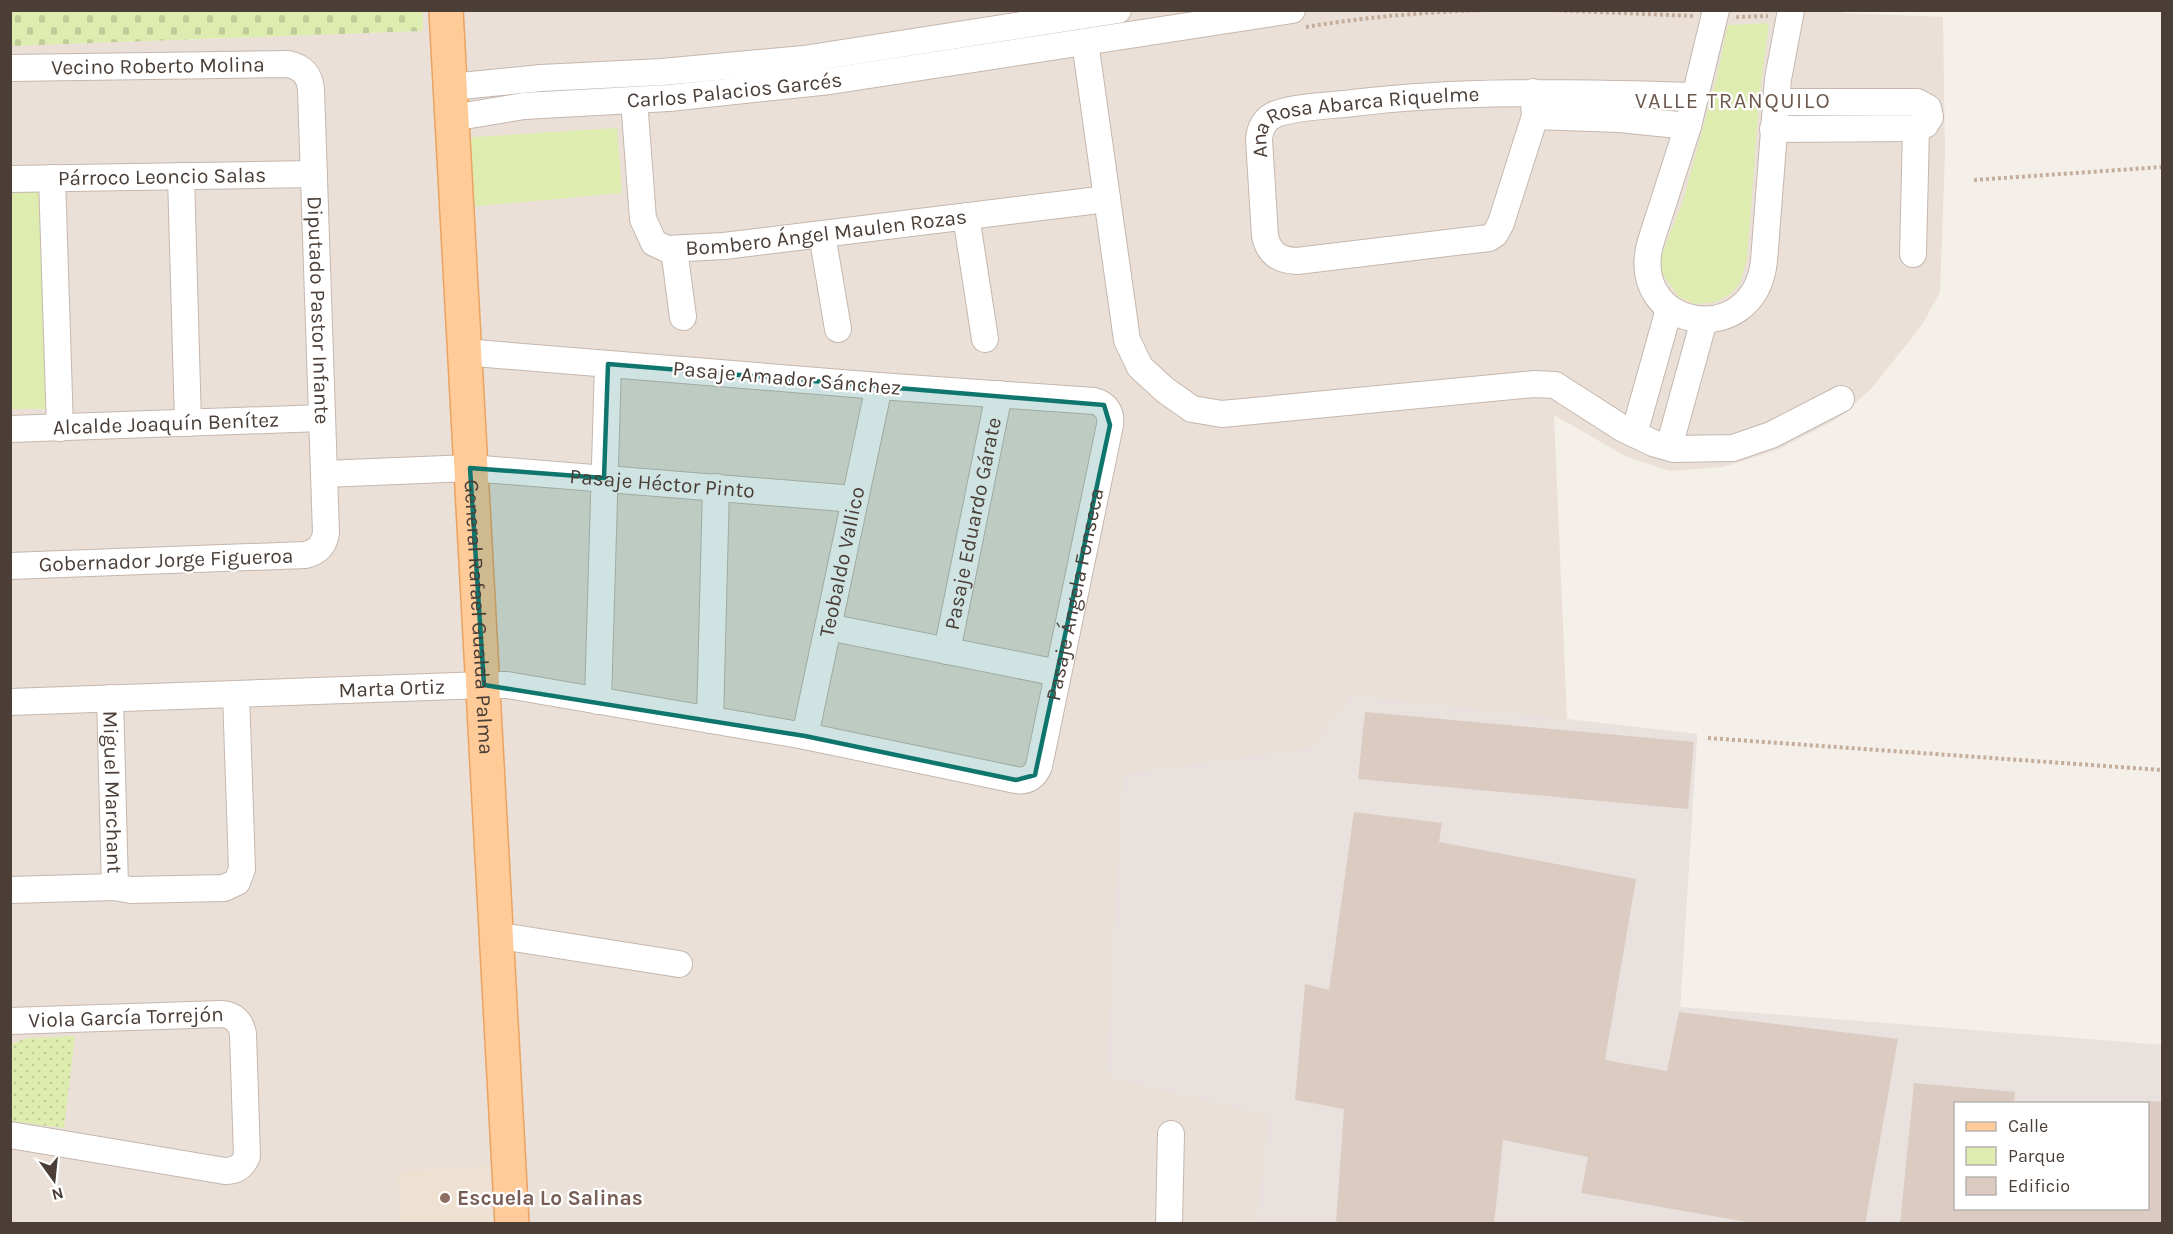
<svg xmlns="http://www.w3.org/2000/svg" width="2173" height="1234" viewBox="0 0 2173 1234" font-family="Karla,sans-serif">
  <style>
    .residential { fill: #eae0d7; fill-rule: evenodd }
    .industrial { fill: #e8e1de; fill-rule: evenodd }
    .education { fill: #efe1d2 }
    .grass { fill: url(#grass-dots) }
    .cemetery { fill: url(#cemetery-stones) }
    .green { fill: #deecb0 }
    .building { fill: #dbcbc1 }
    .lines { fill: none; stroke-linecap: round; stroke-linejoin: round }
    .minor-casing { stroke: #c5b7ae; stroke-width: 28 }
    .major-casing { stroke: #eba361; stroke-width: 36 }
    .path { stroke: #c4ad9b; stroke-width: 4; stroke-dasharray: 3 3; stroke-linecap: butt }
    .minor { stroke: #fff; stroke-width: 26 }
    .major { stroke: #ffcb99; stroke-width: 33 }
    .marked { fill: #0f766e; fill-opacity: 0.2; stroke: #0f766e; stroke-width: 4.5; stroke-linejoin: round }
    .education-dot { fill: #8d6e63; stroke: #fff; stroke-width: 2 }
    .labels { text-anchor: middle; stroke-width: 4.5; stroke-linejoin: round; paint-order: stroke }
    .street-label { font-size: 21px; fill: #4a3e37; stroke: #fff }
    .education-label { font-size: 21px; font-weight: bold; fill: #785e54; stroke: #fff; text-anchor: start }
    .neighbourhood-label { font-size: 22px; letter-spacing: 1.5px; fill: #6d594d; stroke: #fff }
  </style>
  <defs>
    <pattern id="grass-dots" width="8" height="8" patternUnits="userSpaceOnUse" patternTransform="scale(1.5)"><rect width="8" height="8" fill="#deecb0"/><path d="M2 2h.1M6 6h.1" fill="none" stroke="#c0cb98" stroke-width="1.8" stroke-linecap="round"/></pattern>
    <pattern id="cemetery-stones" width="16" height="16" patternUnits="userSpaceOnUse" patternTransform="scale(1.5)"><rect width="16" height="16" fill="#deecb0"/><path d="M2 7V4a2 2 0 0 1 4 0v3zM10 15v-3a2 2 0 0 1 4 0v3z" fill="#c0cb98"/></pattern>
  </defs>
  <rect width="100%" height="100%" fill="#f5efe9"/>
  <path class="residential" d="M423,10H1841L1842,13L1943,17L1945,155L1940,292L1922,325L1871,389L1837,419L1777,450L1723,467L1670,471L1627,457L1554,415L1567,719L1697,734L1680,1007L2162,1045V1223H11L10,46L423,31ZM1956,1104H2148V1208H1956Z"/>
  <path class="industrial" d="M1351,695L1697,734L1680,1007L2162,1045V1223H1256L1269,1116L1106,1076L1123,774L1311,748ZM1956,1104H2148V1208H1956Z"/>
  <path class="education" d="M488,1166L491,1223H401L398,1172Z"/>
  <path class="grass" d="M75,1036L64,1128L11,1121V1044L27,1038Z"/>
  <path class="cemetery" d="M10,11H423V31L11,46Z"/>
  <path class="green" d="M1769,23L1760,91L1747,259L1740,283L1732,293L1716,302L1695,304L1679,297L1663,275L1660,259L1683,201L1716,80L1728,25Z
    M617,128L622,193L469,207L465,148L473,137Z
    M10,189H41L47,409H11Z"/>
  <path class="building" d="M1365,712L1694,742L1688,809L1358,779Z
    M1354,812L1442,823L1439,842L1636,879L1605,1060L1667,1071L1679,1012L1898,1039L1865,1224H1759L1581,1193L1588,1157L1503,1140L1494,1224H1336L1344,1109L1295,1100L1305,984L1329,990Z
    M1914,1083L2015,1092L2014,1104H1956V1209H2148V1101L2163,1102V1224H1900Z"/>
  <g class="lines">
    <g class="minor-casing">
      <g id="minor">
        <path d="M1716,10L1688,126L1651,241C1625,330 1754,352 1764,261L1778,79L1791,10"/>
        <path d="M1085,42L1127,340L1140,367L1165,390L1192,409L1222,414L1534,384L1555,385L1622,428L1653,443L1674,449L1733,448L1771,435L1841,399"/>
        <path id="s1" d="M10,68L288,64C302,67 310,75 311,90L326,533C324,545 318,552 305,555L10,566"/>
        <path d="M451,87L541,78L662,72L804,59L1118,10"/>
        <path id="s2" d="M1533,92L1535,116L1501,223L1495,234L1489,238L1297,261C1279,260 1269,254 1265,236L1259,139C1260,128 1265,118 1276,114C1298,106 1330,106 1353,103C1469,89 1579,93 1696,96"/>
        <path id="s3" d="M634,100L643,219L654,243L667,249L724,246L1107,199"/>
        <path d="M1535,116L1620,119L1688,126"/>
        <path id="s4" d="M452,118L524,106L669,98L830,81L1292,10"/>
        <path d="M1773,129L1916,128L1925,125L1930,117L1928,108L1917,102H1775"/>
        <path d="M181,176L188,423"/>
        <path d="M52,178L60,428"/>
        <path id="s5" d="M10,179L314,174"/>
        <path d="M966,216L985,339"/>
        <path d="M822,234L838,329"/>
        <path d="M674,249L683,317"/>
        <path d="M1913,254L1916,128"/>
        <path id="s6" d="M10,429L322,418"/>
        <path d="M1634,434L1669,309"/>
        <path d="M1669,447L1704,320"/>
        <path id="s7" d="M324,474L470,468L855,499"/>
        <path d="M828,627L1058,673"/>
        <path id="s8" d="M947,651L999,394"/>
        <path id="s9" d="M110,698L115,887"/>
        <path d="M598,701L608,364"/>
        <path id="s10" d="M10,702L484,685H507L805,736L1016,780C1028,782 1035,776 1039,766L1110,425C1112,413 1106,404 1094,401L879,386L463,352"/>
        <path d="M710,720L716,487"/>
        <path id="s11" d="M805,736L879,386"/>
        <path d="M10,890L115,887L131,890L224,888L237,882L242,869L236,694"/>
        <path d="M495,935L679,964"/>
        <path id="s12" d="M10,1021L222,1014C234,1015 241,1022 243,1034L247,1156C243,1166 236,1171 225,1171L10,1135"/>
        <path d="M1169,1224L1171,1134"/>
      </g>
    </g>
    <g class="major-casing">
      <g id="major">
        <path id="s13" d="M446,10L512,1224"/>
      </g>
    </g>
    <path class="path" d="M1552,10L1693,16
      M1736,17L1768,16
      M1306,27C1365,17 1425,12 1484,10
      M1974,180L2162,167
      M1708,738L2162,770"/>
    <use href="#minor" class="minor"/>
    <use href="#major" class="major"/>
  </g>
  <path class="marked" d="M608,364L1104,405L1110,425L1035,775L1016,780L805,736L484,685L470,468L604,478Z"/>
  <circle class="education-dot" cx="445" cy="1198" r="6"/>
  <g class="labels">
    <g class="street-label">
      <text dy="7" stroke="none"><textPath href="#s1" startOffset="148">Vecino Roberto Molina</textPath></text>
      <text dy="7" stroke="none"><textPath href="#s4" startOffset="284">Carlos Palacios Garcés</textPath></text>
      <text dy="7" stroke="none"><textPath href="#s2" startOffset="600">Ana Rosa Abarca Riquelme</textPath></text>
      <text dy="7" stroke="none"><textPath href="#s5" startOffset="152">Párroco Leoncio Salas</textPath></text>
      <text dy="7" stroke="none"><textPath href="#s3" startOffset="320">Bombero Ángel Maulen Rozas</textPath></text>
      <text dy="7" stroke="none"><textPath href="#s1" startOffset="536">Diputado Pastor Infante</textPath></text>
      <text transform="translate(787 378) rotate(5)" y="7">Pasaje Amador Sánchez</text>
      <text dy="7" stroke="none"><textPath href="#s6" startOffset="156">Alcalde Joaquín Benítez</textPath></text>
      <text dy="7" stroke="none"><textPath href="#s7" startOffset="339">Pasaje Héctor Pinto</textPath></text>
      <text dy="7" stroke="none"><textPath href="#s8" startOffset="130">Pasaje Eduardo Gárate</textPath></text>
      <text transform="translate(166 560) rotate(-2)" y="7">Gobernador Jorge Figueroa</text>
      <text dy="7" stroke="none"><textPath href="#s11" startOffset="178">Teobaldo Vallico</textPath></text>
      <text dy="7" stroke="none"><textPath href="#s10" startOffset="1220">Pasaje Ángela Fonseca</textPath></text>
      <text dy="7" stroke="none"><textPath href="#s13" startOffset="608">General Rafael Gualda Palma</textPath></text>
      <text dy="7" stroke="none"><textPath href="#s10" startOffset="382">Marta Ortiz</textPath></text>
      <text dy="7" stroke="none"><textPath href="#s9" startOffset="94">Miguel Marchant</textPath></text>
      <text dy="7" stroke="none"><textPath href="#s12" startOffset="116">Viola García Torrejón</textPath></text>
    </g>
    <g class="education-label">
      <text x="457" y="1205">Escuela Lo Salinas</text>
    </g>
    <g class="neighbourhood-label">
      <text x="1733" y="108">VALLE TRANQUILO</text>
    </g>
  </g>
  <rect width="2173" height="1234" fill="none" stroke="#4a3e37" stroke-width="24"/>
  <rect x="1954" y="1102" width="195" height="108" fill="#ffffff" stroke="#b7b2af" stroke-width="1.5"/>
  <rect x="1966" y="1122" width="30" height="9" fill="#ffcb99" stroke="#b7b2af" stroke-width="1.5"/>
  <text x="2008" y="1132" font-size="18" fill="#4a3e37">Calle</text>
  <rect x="1966" y="1147" width="30" height="18" fill="#deecb0" stroke="#b7b2af" stroke-width="1.5"/>
  <text x="2008" y="1162" font-size="18" fill="#4a3e37">Parque</text>
  <rect x="1966" y="1177" width="30" height="18" fill="#dbcbc1" stroke="#b7b2af" stroke-width="1.5"/>
  <text x="2008" y="1192" font-size="18" fill="#4a3e37">Edificio</text>
  <g transform="translate(54 1180) rotate(165)" stroke="#ffffff" stroke-width="4.5" paint-order="stroke">
  <path d="M0-4.5L10 22L0 15L-10 22Z" fill="#4a3e37"/>
  <text y="-9" font-size="16" font-weight="bold" text-anchor="middle" fill="#4a3e37">N</text>
  </g>
</svg>
